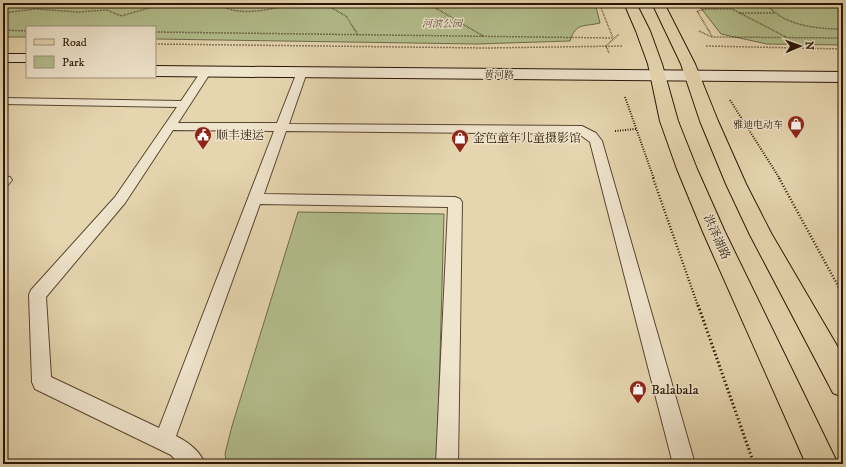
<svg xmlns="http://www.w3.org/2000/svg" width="846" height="467" viewBox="0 0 846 467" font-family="'IM FELL DW Pica','Noto Serif SC',serif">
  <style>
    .green { fill: #b3be8d; stroke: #6e6a4a }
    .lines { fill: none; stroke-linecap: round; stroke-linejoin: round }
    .service-casing { stroke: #594630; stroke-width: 2 }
    .secondary-casing { stroke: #2a1606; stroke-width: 2 }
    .primary-casing { stroke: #2a1606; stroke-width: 2 }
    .path-far3 { stroke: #2a1606; stroke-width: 1.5; stroke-dasharray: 0.5 1; stroke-linecap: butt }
    .path-far2 { stroke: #2a1606; stroke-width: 2; stroke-dasharray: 1 1.5; stroke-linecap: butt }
    .path-far1 { stroke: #2a1606; stroke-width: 2.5; stroke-dasharray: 1 2; stroke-linecap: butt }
    .path { stroke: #2a1606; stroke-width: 3; stroke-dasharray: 1.5 2.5; stroke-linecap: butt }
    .service { fill: #efe4cc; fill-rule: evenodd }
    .secondary { fill: #efe4cc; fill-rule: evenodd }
    .primary { fill: #e6d6b0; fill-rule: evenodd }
    .labels { text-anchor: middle; stroke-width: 3; stroke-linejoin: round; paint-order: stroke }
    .far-park-label { font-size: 10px; font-style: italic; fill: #53482e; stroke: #efe4cc }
    .far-street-label { font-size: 10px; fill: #2a1606; stroke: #efe4cc }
    .far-poi-label { font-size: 10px; fill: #2a1606; stroke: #efe4cc; text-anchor: end }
    .poi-label { font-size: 12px; fill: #2a1606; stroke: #efe4cc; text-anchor: start }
    .street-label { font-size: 12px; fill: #2a1606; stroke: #efe4cc }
    .near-poi-label { font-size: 14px; fill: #2a1606; stroke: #efe4cc; text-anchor: start }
  </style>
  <rect width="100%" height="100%" fill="#e6d6b0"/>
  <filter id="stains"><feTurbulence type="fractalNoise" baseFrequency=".005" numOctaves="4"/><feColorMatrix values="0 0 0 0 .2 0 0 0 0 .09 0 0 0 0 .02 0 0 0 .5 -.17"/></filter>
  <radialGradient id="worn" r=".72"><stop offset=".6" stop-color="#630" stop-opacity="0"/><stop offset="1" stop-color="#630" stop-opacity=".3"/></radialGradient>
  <path class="green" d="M3,3H595L600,23C584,27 576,22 570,41L476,44L155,39V27H27V37H3Z
    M697,3H843V45L767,44L721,34Z
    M298,212L444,214L437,464H227L225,454L232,426Z"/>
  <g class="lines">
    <g class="service-casing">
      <path id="service" d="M206,69L211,72L178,123H277L297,72L302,69L307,72L289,124L582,126L596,133L602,141L695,464H673L590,142L579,134L286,131L264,194L455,197L460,199L462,202L458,464H436L448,207L260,204L176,436C188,442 200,451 205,464H179L171,455L35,389L32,382L29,295L31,290L115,197L177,107L3,104V98L181,101L202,70ZM173,130L274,131L159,428L51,377L46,297L125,203Z
        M3,176L10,177L12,180L8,185L3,187Z"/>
    </g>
    <g class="secondary-casing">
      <path id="secondary" d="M3,54H27V62H3Z
        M155,66L843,72V82L155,76Z"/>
    </g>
    <g class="primary-casing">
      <path id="primary" d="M624,3H636L650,31L662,64L678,121L697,169L725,232L838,464H806L703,232L677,169L660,121L648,64L636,31Z
        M652,3H664L695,64L718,121L746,184L771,233L843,356V397L833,393L750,235L726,184L700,121L681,64Z"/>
    </g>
    <path class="path-far3" d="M218,3C240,20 275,7 300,3
      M323,3L346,16L358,35
      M427,3L483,36
      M599,3L613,38
      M769,3L768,6C786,26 817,29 843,29
      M841,3L843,4
      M436,8L452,3
      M3,13L35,9L78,12L107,10L121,16L166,3
      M739,13H774
      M3,30L27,31
      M699,31L712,37L843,38
      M155,32L612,38
      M712,36L697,11L706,9H732L786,37
      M155,44L486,48L623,46
      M706,46L843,49
      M609,53L606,46L619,34"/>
    <path class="path-far2" d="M625,97L654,179
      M730,100L780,179
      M615,131L636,129"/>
    <path class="path-far1" d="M653,178L698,306
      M779,178L843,295"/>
    <path class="path" d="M698,305L754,464"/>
    <use href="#service" class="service"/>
    <use href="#secondary" class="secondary"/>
    <use href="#primary" class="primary"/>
  </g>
  <defs>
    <g id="shop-pin" transform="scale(0.9)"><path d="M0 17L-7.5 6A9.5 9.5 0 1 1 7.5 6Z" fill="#8f2418" stroke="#efe4cc"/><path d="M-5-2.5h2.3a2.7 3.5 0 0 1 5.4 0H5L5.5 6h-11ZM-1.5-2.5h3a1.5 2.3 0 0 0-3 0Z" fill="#fff"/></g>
    <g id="civic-pin" transform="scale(0.9)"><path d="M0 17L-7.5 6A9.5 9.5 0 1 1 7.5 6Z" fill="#8f2418" stroke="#efe4cc"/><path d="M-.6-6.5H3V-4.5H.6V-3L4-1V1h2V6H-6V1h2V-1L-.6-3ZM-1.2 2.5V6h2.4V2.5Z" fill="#fff"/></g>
  </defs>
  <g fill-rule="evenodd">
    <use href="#shop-pin" x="796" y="124"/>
    <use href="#civic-pin" x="203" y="135"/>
    <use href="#shop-pin" x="460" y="138"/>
    <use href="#shop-pin" x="638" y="389"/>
  </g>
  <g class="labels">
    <g class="far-park-label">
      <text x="442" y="27">河滨公园</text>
    </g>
    <g class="far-street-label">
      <text transform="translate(499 74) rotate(1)" y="4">黄河路</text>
    </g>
    <g class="far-poi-label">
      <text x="783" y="128">雅迪电动车</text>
    </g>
    <g class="poi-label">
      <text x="216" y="139">顺丰速运</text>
      <text x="473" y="142">金色童年儿童摄影馆</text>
    </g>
    <g class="street-label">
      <text transform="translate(717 237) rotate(66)" y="4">洪泽湖路</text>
    </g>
    <g class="near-poi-label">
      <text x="651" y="394">Balabala</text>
    </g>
  </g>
  <rect width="846" height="467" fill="none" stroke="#e6d6b0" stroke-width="16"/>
  <rect x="4" y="4" width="838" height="459" fill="none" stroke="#2a1606" stroke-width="2"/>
  <rect x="8" y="8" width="830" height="451" fill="none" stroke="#2a1606"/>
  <rect x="26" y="26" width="130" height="52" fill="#efe4cc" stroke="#a0927d"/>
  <rect x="34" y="39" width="20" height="6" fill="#e6d6b0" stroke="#a0927d"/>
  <text x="62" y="46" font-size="12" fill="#2a1606">Road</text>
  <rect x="34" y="56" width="20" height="12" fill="#b3be8d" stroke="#a0927d"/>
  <text x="62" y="66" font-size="12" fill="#2a1606">Park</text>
  <g transform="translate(800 46) rotate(88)" stroke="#efe4cc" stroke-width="3" paint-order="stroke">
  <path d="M0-3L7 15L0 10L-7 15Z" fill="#2a1606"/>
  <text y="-6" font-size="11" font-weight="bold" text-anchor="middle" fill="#2a1606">N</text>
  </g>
  <rect width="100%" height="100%" filter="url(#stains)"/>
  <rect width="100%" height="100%" fill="url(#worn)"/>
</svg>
